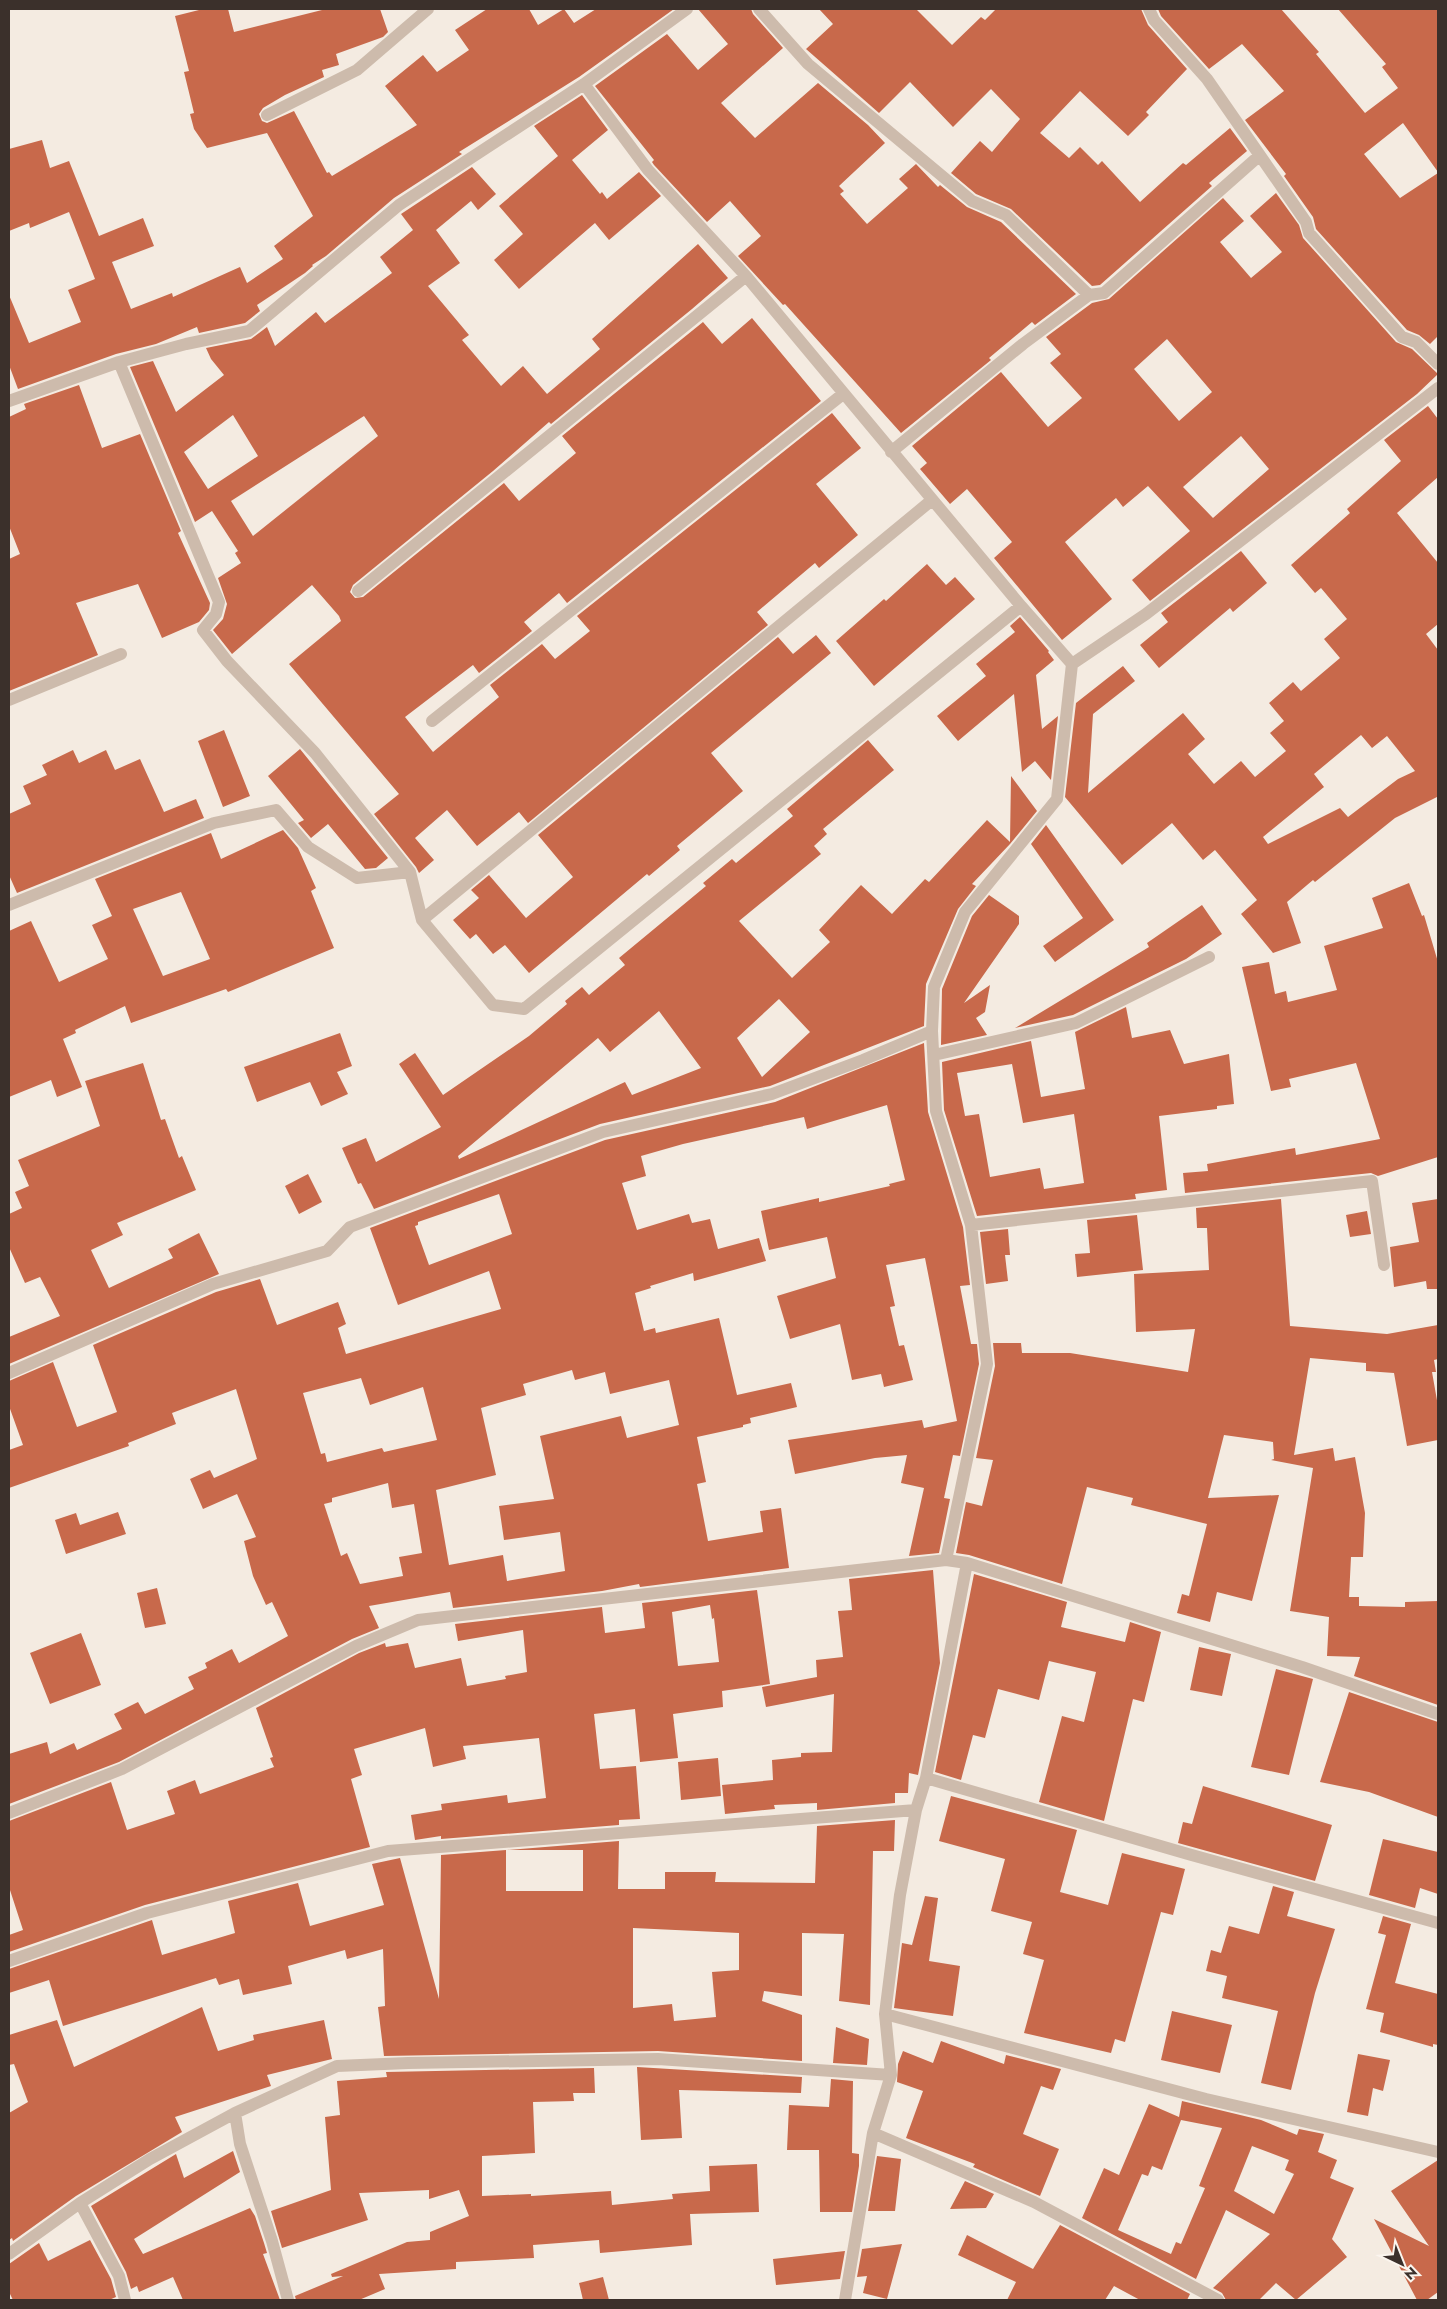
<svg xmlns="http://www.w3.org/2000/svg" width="1447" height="2309" viewBox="0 0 1447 2309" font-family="Jost,sans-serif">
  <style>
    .building { fill: #c8694b; fill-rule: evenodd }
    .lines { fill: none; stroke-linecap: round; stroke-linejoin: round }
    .minor { stroke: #cdbbac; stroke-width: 12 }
  </style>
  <rect width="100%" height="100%" fill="#f4ebe1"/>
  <path class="building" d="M203,9H228L234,32L326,9H380L388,32L383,37L336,54L339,65L322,70L324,77L285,95L263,108L259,114L262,121L267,123L294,111L327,173L329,172L332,176L417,125L385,86L423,55L437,72L469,50L455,30L487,9H529L538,25L564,9L574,23L596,9H674L579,77L459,152L462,154L394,198L326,256L312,265L313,266L305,273L257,305L260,311L245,323L199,333L197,327L156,344L116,354L18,389L9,365V295L29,343L81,322L68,290L95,279L69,212L30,228L29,223L9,231V149L42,140L50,168L69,161L99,236L143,218L154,246L112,262L131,309L172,293L173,297L240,267L247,283L283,259L274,246L313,216L267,133L207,148L194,129L190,114L194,113L184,72L189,71L175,16Z
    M698,9H751L753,14L783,48L721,103L755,138L818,83L868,125L885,143L839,186L844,191L840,194L867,224L908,188L899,179L916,164L938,187L940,185L967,207L1001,222L1076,294L1035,325L1032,322L989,358L991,360L901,433L785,304L783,305L738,256L761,236L730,201L707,222L654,165L652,162L654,160L595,86L667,34L698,70L728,44Z
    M819,9H916L952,45L981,17L985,20L996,9H1141L1148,25L1187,69L1146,112L1149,115L1128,136L1080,91L1040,133L1069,158L1080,147L1098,165L1102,161L1140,202L1183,163L1186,165L1230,128L1247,151L1209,183L1212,186L1100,285L1092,286L1011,209L976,194L951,173L980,141L992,152L1020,119L991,89L953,127L910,82L879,113L806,49L833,24Z
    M1158,9H1281L1319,52L1316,54L1365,113L1398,88L1382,67L1386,64L1338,9H1438V172L1403,123L1364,154L1400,198L1438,173V336L1430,344L1419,335L1407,330L1316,229L1313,217L1284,176L1286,174L1245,120L1284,91L1242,44L1209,69L1161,16Z
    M582,95L608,130L572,160L600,194L602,192L607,199L639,172L661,196L609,240L595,223L519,289L494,260L523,234L499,206L558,156L534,126Z
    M472,167L496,194L478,210L471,201L436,230L460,263L428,286L469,335L462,340L501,386L523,366L547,394L600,349L592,339L698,244L728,278L692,309L551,424L549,422L493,471L353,585L350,592L355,598L363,597L504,483L519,501L576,453L562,436L703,322L722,344L752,318L821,401L567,603L559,593L524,622L532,631L479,673L473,665L405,717L433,752L499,697L490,685L542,644L555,659L590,631L577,616L832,413L861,448L816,484L858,535L819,568L815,563L757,612L768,625L528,823L519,812L477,846L447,810L415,838L434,860L419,873L416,867L374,814L399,794L289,664L341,621L339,616L312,585L232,654L213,630L223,619L227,604L218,578L241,563L235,553L238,551L212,511L195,522L130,367L153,361L176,412L224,375L211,359L206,348L251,339L267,327L275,346L316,312L325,323L392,273L380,257L413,230L401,214ZM233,415L258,456L208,489L184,452ZM364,416L378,436L253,536L231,501Z
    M1276,193L1299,225L1303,238L1396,342L1412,349L1438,374L1417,394L1150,601L1132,580L1190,531L1148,486L1123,507L1116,498L1065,542L1112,599L1062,640L994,558L1012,542L967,489L950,504L920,469L927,463L912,446L1001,372L1048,427L1082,398L1050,363L1061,354L1046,337L1092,303L1109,299L1223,198L1244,221L1220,242L1251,278L1282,252L1250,216ZM1167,339L1212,392L1179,421L1134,369ZM1241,436L1269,469L1213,518L1183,487Z
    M79,385L102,448L140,434L181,531L178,533L210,603L209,610L199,622L162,638L138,584L76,603L98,655L9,691V559L20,554L9,526V417L26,409L24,404Z
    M1428,406L1438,419V477L1397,513L1438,563V624L1426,634L1438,650V798L1437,797L1395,818L1315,882L1313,880L1287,902L1301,943L1273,953L1241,914L1257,900L1215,850L1203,860L1172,823L1122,865L1065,797L1076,703L1123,666L1135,681L1093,714L1088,793L1183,713L1205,739L1188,754L1214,784L1241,761L1255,777L1286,751L1270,733L1284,721L1269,703L1293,682L1301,691L1340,658L1324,639L1347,619L1321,588L1315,593L1291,565L1350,513L1347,509L1401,461L1384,440ZM1361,735L1372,748L1387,736L1415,771L1398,779L1348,817L1340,808L1268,844L1263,837L1324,787L1314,774Z
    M1241,551L1267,583L1233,612L1230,608L1159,668L1140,645L1168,622L1161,613Z
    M927,564L946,585L955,577L975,599L874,686L836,641L884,599L886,601Z
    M1020,617L1049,651L1048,652L1054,660L1036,675L1042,729L1058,716L1051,780L1035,761L1022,772L1014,694L958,741L937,716L986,676L976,664L1015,632L1010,626Z
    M816,635L831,653L711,753L743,791L677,846L680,850L649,876L647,874L529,973L505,945L493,954L476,934L470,939L453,920L479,898L471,890L489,875L526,918L573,877L538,835L778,637L793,654Z
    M224,730L250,796L223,807L198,741Z
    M868,740L894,770L823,829L827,834L814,846L821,854L739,921L792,978L830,942L819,930L861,885L892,914L925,879L929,882L987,820L1010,842L1011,776L1037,811L1010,844L972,884L976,886L958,909L926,984L924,1026L770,1086L600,1124L374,1209L361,1183L358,1184L342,1148L366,1138L376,1162L441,1127L399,1064L415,1053L443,1095L529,1036L567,1004L565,1001L582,987L589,995L625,965L619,958L706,886L703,883L732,859L736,863L793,816L787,809ZM779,999L810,1032L762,1077L737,1038ZM659,1011L701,1068L632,1095L625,1082L459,1159L458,1156L598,1038L610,1052Z
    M300,749L388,858L376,868L365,869L328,824L311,838L298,823L304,820L268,776Z
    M73,750L79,763L106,750L115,770L140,759L164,812L196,799L204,818L17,893L9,875V814L31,804L23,786L47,775L42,765Z
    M1046,825L1114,920L1055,962L1043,946L1083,918L1031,844Z
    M283,830L298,848L316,888L311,891L334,948L228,992L226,989L131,1023L125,1006L75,1030L76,1033L63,1039L82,1087L57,1097L51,1080L9,1097V931L31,921L59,982L108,959L92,925L112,916L95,879L211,833L221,859ZM181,892L210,959L163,976L133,909Z
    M1409,883L1422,916L1424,915L1438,962V1157L1378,1176L1371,1173L1185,1193L1183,1173L1208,1171L1207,1164L1295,1148L1296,1155L1380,1139L1356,1063L1289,1079L1291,1087L1271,1091L1242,967L1269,962L1275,994L1286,991L1288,1002L1337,990L1324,946L1383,928L1372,898Z
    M989,895L1019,916V924L964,1003L990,985L985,1012L976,1018L987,1035L941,1045L942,989L972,916Z
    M1202,905L1222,934L1186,959L1073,1015L1015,1028L1149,947L1147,943Z
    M1126,1007L1132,1038L1170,1030L1184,1064L1229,1054L1234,1104L1217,1106V1109L1159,1116L1167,1190L1135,1194L1136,1199L977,1216L944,1110L942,1062L1031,1041L1041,1097L1085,1089L1075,1032ZM1012,1064L1023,1123L1074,1114L1084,1183L1044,1189L1040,1168L990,1177L979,1114L965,1116L957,1073Z
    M340,1033L352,1066L337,1072L348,1094L321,1106L310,1082L257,1102L244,1067Z
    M924,1043L928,1112L963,1227L970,1285L960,1286L971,1344H977L979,1364L960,1456L953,1455L944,1498L950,1499L939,1553L909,1556L924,1488L901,1483L907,1455L875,1458L795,1474L788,1440L922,1420L924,1428L957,1421L925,1258L886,1265L895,1306L890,1307L899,1346L904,1345L913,1380L884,1387L881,1374L852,1380L840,1324L790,1339L777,1296L836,1278L827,1237L769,1250L761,1211L819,1198V1202L890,1186L889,1184L905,1180L887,1105L807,1129L804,1117L683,1144L641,1156L646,1176L622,1183L637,1230L689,1214L692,1223L710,1219L718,1249L759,1238L766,1261L694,1281L693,1273L650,1286L651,1288L635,1293L644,1331L655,1328L656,1333L719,1318L737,1395L791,1383L797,1407L750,1418L751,1423L743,1425V1427L697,1437L706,1482L697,1484L708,1541L763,1532L760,1511L781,1508L789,1568L640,1587L639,1584L602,1591L453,1608L450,1592L369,1606L379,1628L352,1639L119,1762L9,1804V1754L47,1742L50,1754L74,1743L77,1750L122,1729L114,1714L138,1702L145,1714L194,1689L188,1677L207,1668L205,1663L232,1649L239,1663L288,1636L272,1602L266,1605L253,1576L244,1541L256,1537L237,1494L203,1509L190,1479L210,1470L214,1478L257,1459L236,1389L172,1413L176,1424L128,1443L129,1446L9,1488V1450L23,1445L9,1406V1381L53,1362L77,1427L117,1412L93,1345L216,1292L260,1279L277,1325L338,1302L346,1324L338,1328L346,1354L501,1309L489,1271L398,1305L370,1228L605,1140L775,1102ZM499,1194L512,1234L429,1265L415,1226L418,1225V1222ZM572,1370L575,1380L605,1372L610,1394L669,1380L679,1425L627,1438L621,1416L540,1436L554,1499L499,1506L504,1540L560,1532L565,1571L507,1581L503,1555L449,1565L436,1490L496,1475L481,1408L526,1395L523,1384ZM361,1378L370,1405L423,1387L437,1440L384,1452L382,1448L327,1462L325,1453L321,1454L303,1393ZM388,1483L392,1508L414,1504L422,1553L399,1557L403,1576L360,1584L347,1553L341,1556L324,1504L332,1502V1498Z
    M143,1063L161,1120L165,1119L179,1158L182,1156L196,1190L117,1223L123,1235L91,1250L109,1288L173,1258L168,1249L199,1233L219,1274L9,1364V1337L60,1316L40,1277L25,1283L9,1247V1214L22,1208L15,1192L29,1186L18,1160L100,1126L85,1081Z
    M308,1174L322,1202L299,1214L285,1186Z
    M1281,1199L1290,1326L1387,1334L1438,1325V1359L1434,1360L1436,1372H1432L1438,1406V1440L1407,1446L1394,1373L1366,1371V1363L1310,1358L1294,1455L1333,1448L1335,1461L1355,1457L1365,1513L1363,1557H1351L1349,1597H1359V1606L1405,1607V1602L1438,1601V1705L1354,1676L1360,1657L1327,1656L1329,1617L1290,1611L1313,1468L1271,1460L1274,1459L1273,1442L1224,1435L1208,1498L1279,1495L1252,1601L1217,1592L1210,1622L1177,1613L1182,1594L1189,1596L1207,1524L1131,1505L1133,1498L1087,1487L1062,1584L969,1555L956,1553L966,1502L982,1506L993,1460L976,1458L995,1366L993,1343H1021L1022,1353H1070L1188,1372L1195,1329L1136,1332L1134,1274L1209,1270L1207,1228H1197L1196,1208Z
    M1438,1199L1437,1289H1427L1426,1281L1394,1287L1390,1247L1419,1242L1412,1203Z
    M1367,1211L1371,1234L1350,1237L1346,1215Z
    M1137,1215L1143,1270L1077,1277L1075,1254L1090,1253L1087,1220Z
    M1008,1229L1010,1255H1005L1008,1281L986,1284L980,1232Z
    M118,1512L126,1534L66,1554L55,1520L76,1513L80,1525Z
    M933,1570L940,1663L918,1775L909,1773L908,1793H895V1803L817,1810V1803L774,1805L775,1809L725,1814L722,1785L773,1780L772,1760L801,1757V1753L832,1752L834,1694L766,1707L762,1687L817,1677L816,1660L843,1657L838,1611L852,1610L849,1579Z
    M974,1574L1067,1602L1061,1627L1125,1642L1130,1622L1161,1632L1144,1702L1133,1699L1104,1821L1039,1802L1062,1716L1084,1722L1096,1672L1049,1661L1039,1700L998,1689L985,1738L973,1735L961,1780L935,1772Z
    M157,1588L166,1624L145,1628L137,1593Z
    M757,1590L770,1684L722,1691L723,1707L673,1714L678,1758L640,1762L635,1709L594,1714L600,1769L636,1766L640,1819L619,1820V1825L441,1839V1836L415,1840L411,1815L442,1810L441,1804L507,1795L508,1803L546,1798L539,1738L463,1746L466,1759L433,1767L425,1728L354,1749L362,1775L351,1779L370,1847L145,1905L9,1952V1935L23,1930L9,1887V1821L111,1782L127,1830L175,1814L167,1791L195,1780L200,1794L274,1767L270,1758L273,1757L256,1708L359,1653L385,1643L386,1647L408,1643L415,1668L461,1658L467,1686L506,1679L505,1676L527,1672L523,1630L458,1641L455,1624L602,1607L605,1633L645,1628L642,1603ZM710,1605L712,1619L714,1618L719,1662L678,1666L672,1612Z
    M81,1633L101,1685L50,1704L30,1653Z
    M1199,1647L1231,1654L1222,1696L1190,1690Z
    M1276,1669L1313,1679L1289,1775L1251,1767Z
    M1349,1692L1438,1722V1817L1369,1792L1320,1782Z
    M718,1758L721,1796L681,1800L678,1762Z
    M1203,1786L1332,1825L1315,1881L1178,1843L1183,1822L1192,1824Z
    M951,1796L1077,1830L1060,1892L1108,1905L1122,1853L1185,1869L1173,1915L1161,1912L1125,2042L1115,2039L1111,2053L1024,2033L1044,1960L1023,1954L1032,1922L991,1911L1005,1859L939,1841Z
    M895,1820L894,1851H873L870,2005L839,2001L844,1934L802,1933V1996L764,1991L762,2001L802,2015V2061L658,2051L384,2056L378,2007L385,2006L383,1949L347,1959L345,1950L288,1966L292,1984L243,1995L239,1979L219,1985L216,1978L63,2026L49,1980L9,1993V1969L149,1921L152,1920L162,1955L235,1933L228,1901L298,1883L310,1926L384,1905L372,1864L400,1858L439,1999L441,1855L506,1850V1891H583V1850H507L619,1841L618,1889H665V1872H716L715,1882L815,1883L817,1826ZM633,1928L739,1933V1970L712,1972L716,2017L674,2021L672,2004L633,2008Z
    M1383,1839L1438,1852V1894L1420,1888L1415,1908L1369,1895Z
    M1273,1886L1294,1892L1287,1916L1335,1929L1315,1993L1291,2090L1261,2083L1278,2011L1222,1998L1227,1976L1206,1971L1211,1950L1221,1953L1229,1926L1259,1934Z
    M925,1896L938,1898L929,1961L960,1966L953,2016L894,2008L902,1943L912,1945Z
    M1383,1916L1411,1924L1395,1983L1438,1994V2045L1433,2044V2047L1380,2032L1384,2013L1366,2009L1386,1935L1378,1933Z
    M202,2007L218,2051L254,2040L253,2035L324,2020L332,2059L267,2075L271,2086L175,2117L182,2132L76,2196L13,2241L12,2238L9,2240V2113L28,2102L14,2064L9,2065V2035L57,2020L74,2067Z
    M1172,2011L1232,2025L1220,2073L1161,2060Z
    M836,2027L869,2039L867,2065L833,2063Z
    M941,2041L1004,2064L1006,2055L1061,2069L1053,2090L1041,2086L1023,2134L1059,2149L1040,2196L973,2167L975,2164L906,2138L923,2091L897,2082L898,2064L903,2051L933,2063Z
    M1358,2054L1390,2060L1383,2091L1373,2088L1368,2116L1347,2112Z
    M637,2067L802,2077L801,2093L679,2090L682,2138L641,2140Z
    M594,2068L595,2093H573L574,2101L533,2102L535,2153L482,2156V2196L531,2194V2196L611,2191L612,2205L673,2199L672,2194L710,2191L709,2166L757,2164L759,2212L690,2214L692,2245L600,2253L599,2240L533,2245L534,2258L456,2262V2269L379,2274L385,2289L359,2300H296L295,2296L343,2276L332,2277L331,2274L407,2242L430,2240V2232L469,2216L459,2190L429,2199V2190L359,2193L368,2220L282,2248L271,2211L331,2190L325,2117L340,2115L337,2081L387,2077L386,2072Z
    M831,2079L853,2081L852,2153L859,2154V2166L852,2212H820L819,2150H787L789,2105L829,2107Z
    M1182,2101L1261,2120L1297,2135L1299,2129L1324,2134L1318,2152L1337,2160L1330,2178L1354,2188L1332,2239L1347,2257L1296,2300L1276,2283L1259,2300H1226L1222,2293L1213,2288L1270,2234L1226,2210L1196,2279L1082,2218L1104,2168L1119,2175L1149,2104L1179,2117ZM1181,2120L1222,2128L1199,2186L1205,2188L1181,2244L1176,2242L1171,2254L1118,2230L1142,2174L1148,2176L1152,2166L1162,2170ZM1252,2146L1289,2160L1285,2170L1294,2174L1274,2214L1234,2191Z
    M233,2151L240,2172L134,2239L143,2254L250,2208L255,2216L264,2243L267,2253L263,2254L280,2300H183L173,2277L139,2292L137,2286L131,2289L126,2272L91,2206L176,2154L184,2178Z
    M877,2156L901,2159L895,2211H868Z
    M1438,2160V2292L1427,2300H1417L1374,2219L1429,2246L1391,2191Z
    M965,2181L994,2194L986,2208L950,2209Z
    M1060,2225L1190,2294L1187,2300H1140L1114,2286L1105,2300H1007L1016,2282L958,2255L967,2235L1033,2269Z
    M90,2240L111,2279L116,2297L109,2300H13L9,2292V2264L39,2243L48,2261Z
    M902,2244L887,2299L863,2293L867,2276L857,2277L862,2249Z
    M845,2251L840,2279L776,2285L773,2259Z
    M603,2277L609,2300H583L579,2283Z"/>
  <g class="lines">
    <path class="minor" d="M759,9L808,64L972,201L1006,215L1089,295
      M1149,9L1154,20L1207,79L1306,222L1309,233L1402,337L1416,342L1438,364
      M584,84L648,170L746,276L1021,606
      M267,115L357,70L428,9
      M119,362L219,602L216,614L203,630L227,661L315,753L410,872L422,920L493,1005L524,1009L1021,606L1072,664L1057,799L965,912L934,987L932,1031L936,1111L971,1225L987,1364L946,1560L967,1563L926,1778L916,1810L900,1895L885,2014L891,2075L873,2133L845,2300
      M9,401L119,362L186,344L249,331L399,205L584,84L687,9
      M891,452L1023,344L1089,295L1104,293L1259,156
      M358,591L746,276
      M1072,664L1146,614L1438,388
      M9,700L121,654
      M432,721L843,394
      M9,905L214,823L276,810L308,847L357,878L410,872
      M422,920L932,500
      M934,1055L1076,1023L1209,957
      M971,1225L1372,1181L1384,1265
      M9,1373L213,1284L327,1251L350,1227L603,1132L772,1094L863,1060L932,1031
      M967,1563L1302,1667L1438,1714
      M926,1778L1188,1854L1438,1923
      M9,1813L122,1769L356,1646L418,1620L946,1560
      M9,1961L147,1913L388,1851L916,1810
      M885,2014L1206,2099L1438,2152
      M235,2113L240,2144L272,2241L288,2300
      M873,2133L1034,2202L1218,2300
      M80,2203L119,2276L125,2300
      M9,2254L80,2203L150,2159L235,2113L337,2066L408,2063L658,2059L891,2075"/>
  </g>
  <rect width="1447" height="2309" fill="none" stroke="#3b302b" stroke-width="20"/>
  <g transform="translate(1402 2264) rotate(137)" stroke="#fbf5ee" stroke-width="4" paint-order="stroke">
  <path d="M0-4L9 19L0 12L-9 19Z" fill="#3b302b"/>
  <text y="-8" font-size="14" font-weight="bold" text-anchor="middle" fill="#3b302b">N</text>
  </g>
</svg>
